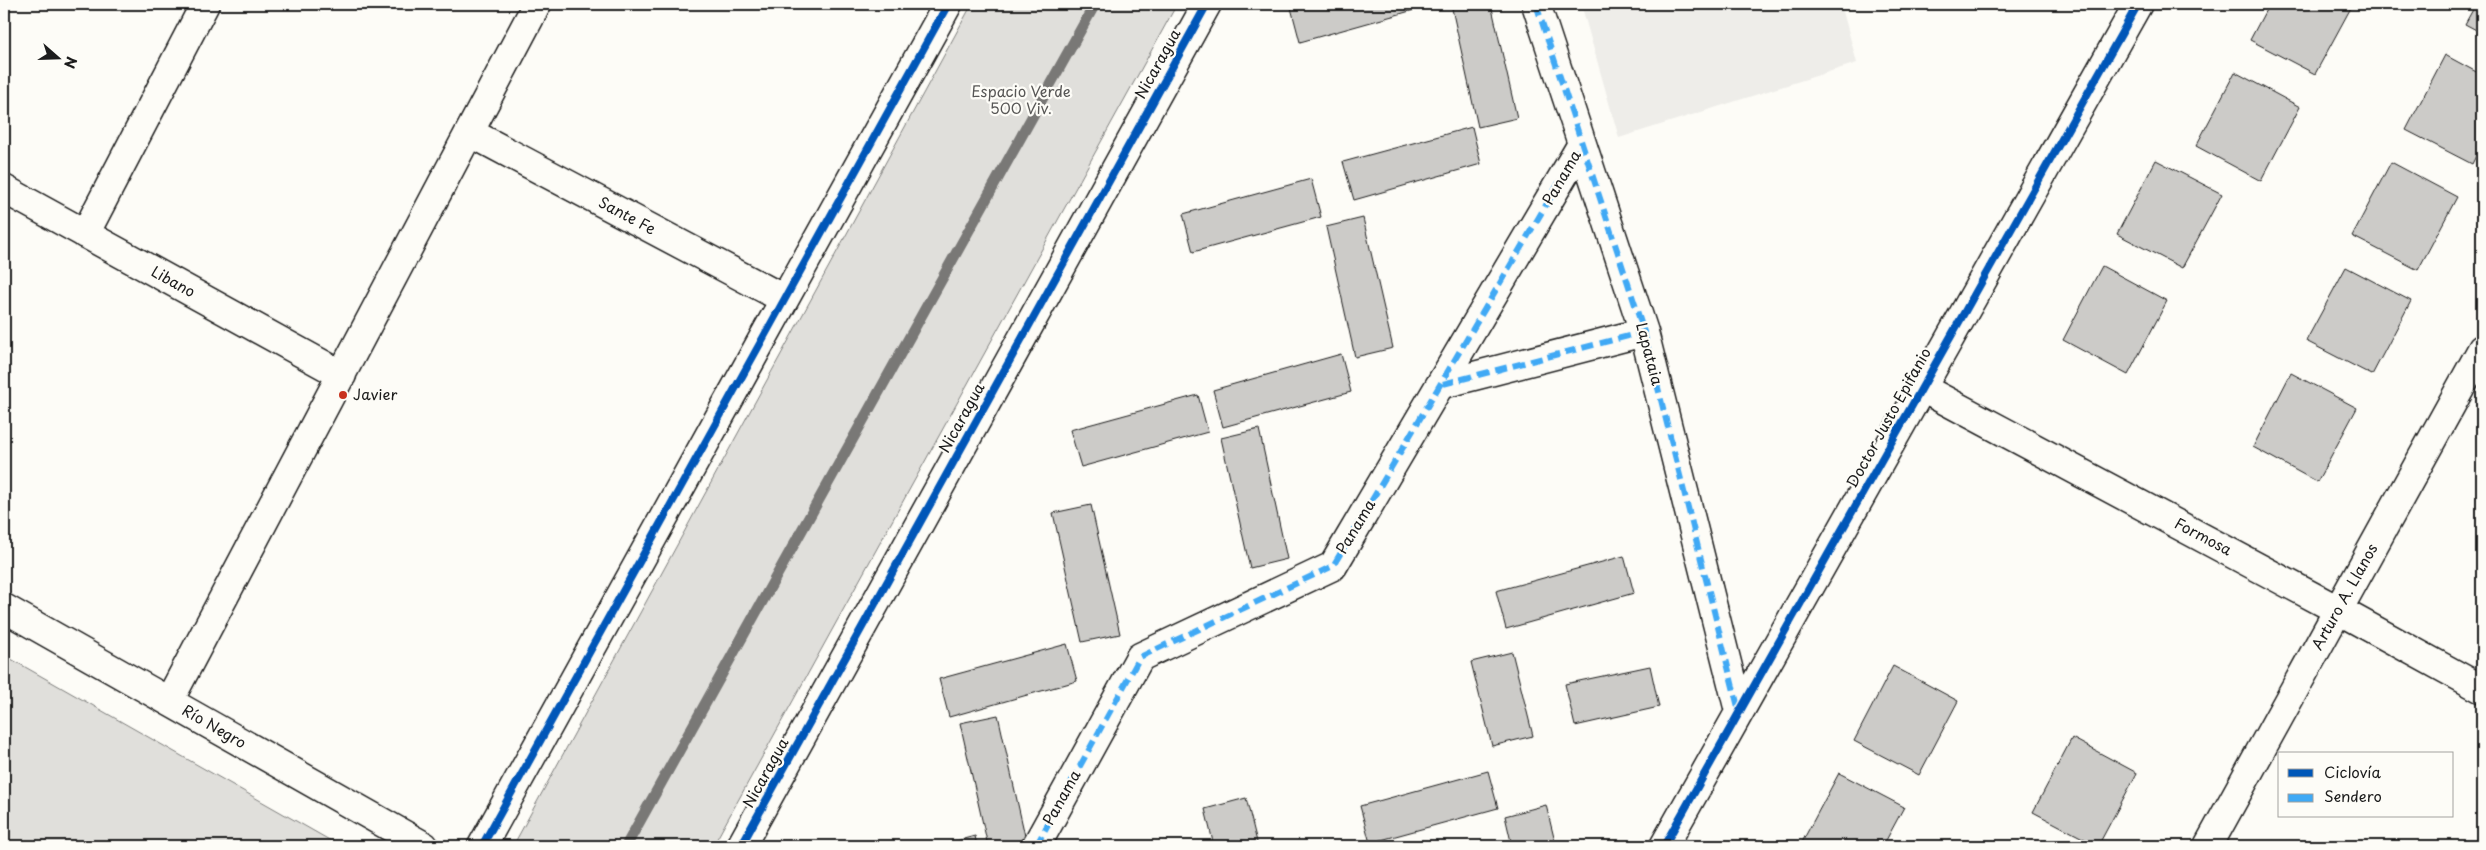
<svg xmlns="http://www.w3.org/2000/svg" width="2486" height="850" viewBox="0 0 2486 850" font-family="'Playpen Sans',sans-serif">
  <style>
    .built { fill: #eeede9 }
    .green { fill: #e0dfdb; stroke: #7e7e7c }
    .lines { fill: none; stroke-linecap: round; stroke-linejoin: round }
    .stream { stroke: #797876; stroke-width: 11 }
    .building { fill: #cccbc8; stroke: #1c1c1c }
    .minor-casing { stroke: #1c1c1c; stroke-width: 31 }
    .minor { stroke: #fdfcf7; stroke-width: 28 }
    .quiet { stroke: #3fa9f5; stroke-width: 6; stroke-dasharray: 12 6; stroke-linecap: butt }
    .cycleway-casing { stroke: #fdfcf7; stroke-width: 11 }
    .cycleway { stroke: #0057b8; stroke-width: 8 }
    .poi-dot { fill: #c8321e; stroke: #fdfcf7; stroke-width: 2 }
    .labels { text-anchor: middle; stroke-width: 4.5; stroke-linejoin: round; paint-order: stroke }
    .street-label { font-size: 15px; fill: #1c1c1c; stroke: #fdfcf7 }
    .park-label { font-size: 15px; fill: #575655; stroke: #fdfcf7 }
    .poi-label { font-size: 15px; fill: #1c1c1c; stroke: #fdfcf7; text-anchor: start }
  </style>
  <rect width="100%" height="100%" fill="#fdfcf7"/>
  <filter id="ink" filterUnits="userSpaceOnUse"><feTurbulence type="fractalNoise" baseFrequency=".02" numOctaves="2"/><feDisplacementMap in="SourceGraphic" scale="10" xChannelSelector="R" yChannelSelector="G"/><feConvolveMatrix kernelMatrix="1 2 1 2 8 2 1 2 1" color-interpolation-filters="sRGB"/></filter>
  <g filter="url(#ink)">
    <path class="built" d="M1581,4H1841L1857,63L1619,138Z"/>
    <path class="green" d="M972,4H1177L713,846H513Z
      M4,655L340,846H4Z"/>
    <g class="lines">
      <path class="stream" d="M626,846L1095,4"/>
    </g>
    <path class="building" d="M1290,4H1428V6L1300,42Z
      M1451,4H1491L1517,118L1478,127Z
      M2269,4H2353L2315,74L2250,40Z
      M2476,4H2482V33L2465,24Z
      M2445,55L2482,75V144L2472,164L2406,130Z
      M2235,72L2300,107L2261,181L2196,146Z
      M1472,127L1481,164L1354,200L1343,162Z
      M2156,160L2222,194L2182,268L2117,234Z
      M2391,162L2457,197L2418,270L2352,236Z
      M1311,179L1321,217L1193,252L1183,214Z
      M1363,218L1393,348L1355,357L1326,227Z
      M2102,266L2167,301L2128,375L2063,340Z
      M2346,267L2411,301L2372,375L2306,341Z
      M1341,354L1351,392L1223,427L1213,390Z
      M2291,373L2357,408L2317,482L2253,447Z
      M1198,395L1208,432L1081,467L1070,430Z
      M1259,429L1287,559L1250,568L1221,438Z
      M1091,505L1120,634L1082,642L1053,513Z
      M1624,556L1634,593L1506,629L1496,591Z
      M1067,644L1077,681L949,717L939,679Z
      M1512,652L1533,736L1492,746L1471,662Z
      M1650,666L1659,707L1575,726L1565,684Z
      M1893,666L1958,701L1919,775L1854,741Z
      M998,715L1027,845L1020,846H988L960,723Z
      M2072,738L2137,773L2098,846L2033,812Z
      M1488,771L1498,808L1370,843L1360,806Z
      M1839,773L1904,807L1883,846H1800Z
      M1246,798L1258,846H1214L1205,809Z
      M1546,805L1556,846H1512L1505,816Z
      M975,836L977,846H937Z"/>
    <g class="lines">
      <g class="minor-casing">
        <path id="minor" d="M1536,4L1644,332L1739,711
          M471,133L784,299
          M4,189L342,375
          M85,234L205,4
          M1443,384L1644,332
          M1922,388L2338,610L2482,689
          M4,608L424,846
          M169,701L537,4
          M482,846L948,4
          M741,846L1207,4
          M1036,846L1140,657L1333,566L1582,144
          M1664,846L2138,4
          M2208,846L2482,349"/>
      </g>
      <use href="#minor" class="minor"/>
      <path class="quiet" d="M1536,4L1644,332L1739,711
        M1443,384L1644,332
        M1036,846L1140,657L1333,566L1582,144"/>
      <g class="cycleway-casing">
        <path id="cycleway" d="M482,846L948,4
          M741,846L1207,4
          M1664,846L2138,4"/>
      </g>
      <use href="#cycleway" class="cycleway"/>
    </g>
  </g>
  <circle class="poi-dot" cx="343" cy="395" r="5"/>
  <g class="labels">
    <g class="street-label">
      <text transform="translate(1158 64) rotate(-61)" y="5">Nicaragua</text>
      <text transform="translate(1562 178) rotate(-60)" y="5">Panama</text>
      <text transform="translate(627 216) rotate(28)" y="5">Sante Fe</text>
      <text transform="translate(173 282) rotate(29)" y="5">Libano</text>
      <text transform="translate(1649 354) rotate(75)" y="5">Lapataia</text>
      <text transform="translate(962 418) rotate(-61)" y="5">Nicaragua</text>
      <text transform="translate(1889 418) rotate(-61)" y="5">Doctor Justo Epifanio</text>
      <text transform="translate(1356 527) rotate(-59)" y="5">Panama</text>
      <text transform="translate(2203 537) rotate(28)" y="5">Formosa</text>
      <text transform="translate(2345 597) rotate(-61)" y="5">Arturo A. Llanos</text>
      <text transform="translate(214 727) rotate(30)" y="5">Río Negro</text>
      <text transform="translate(766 773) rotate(-61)" y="5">Nicaragua</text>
      <text transform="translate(1062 798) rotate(-61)" y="5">Panama</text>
    </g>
    <g class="park-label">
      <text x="1021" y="97">Espacio Verde<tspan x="1021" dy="17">500 Viv.</tspan></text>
    </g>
    <g class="poi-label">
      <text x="353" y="400">Javier</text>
    </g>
  </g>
  <rect width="2486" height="850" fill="none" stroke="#fdfcf7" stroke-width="20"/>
  <rect x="10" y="10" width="2466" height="830" fill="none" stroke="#1c1c1c" stroke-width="2" filter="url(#ink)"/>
  <rect x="2278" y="752" width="175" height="65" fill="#fdfcf7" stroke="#a3a29f"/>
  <rect x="2288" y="769" width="25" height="8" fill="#0057b8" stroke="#a3a29f"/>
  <text x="2324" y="778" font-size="15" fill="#1c1c1c">Ciclovía</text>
  <rect x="2288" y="794" width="25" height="8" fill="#3fa9f5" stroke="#a3a29f"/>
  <text x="2324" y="802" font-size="15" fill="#1c1c1c">Sendero</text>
  <g transform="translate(58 58) rotate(110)" stroke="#fdfcf7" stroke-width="4" paint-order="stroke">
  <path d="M0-4L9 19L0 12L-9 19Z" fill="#1c1c1c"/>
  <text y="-8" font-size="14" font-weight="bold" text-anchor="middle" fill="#1c1c1c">N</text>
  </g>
</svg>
